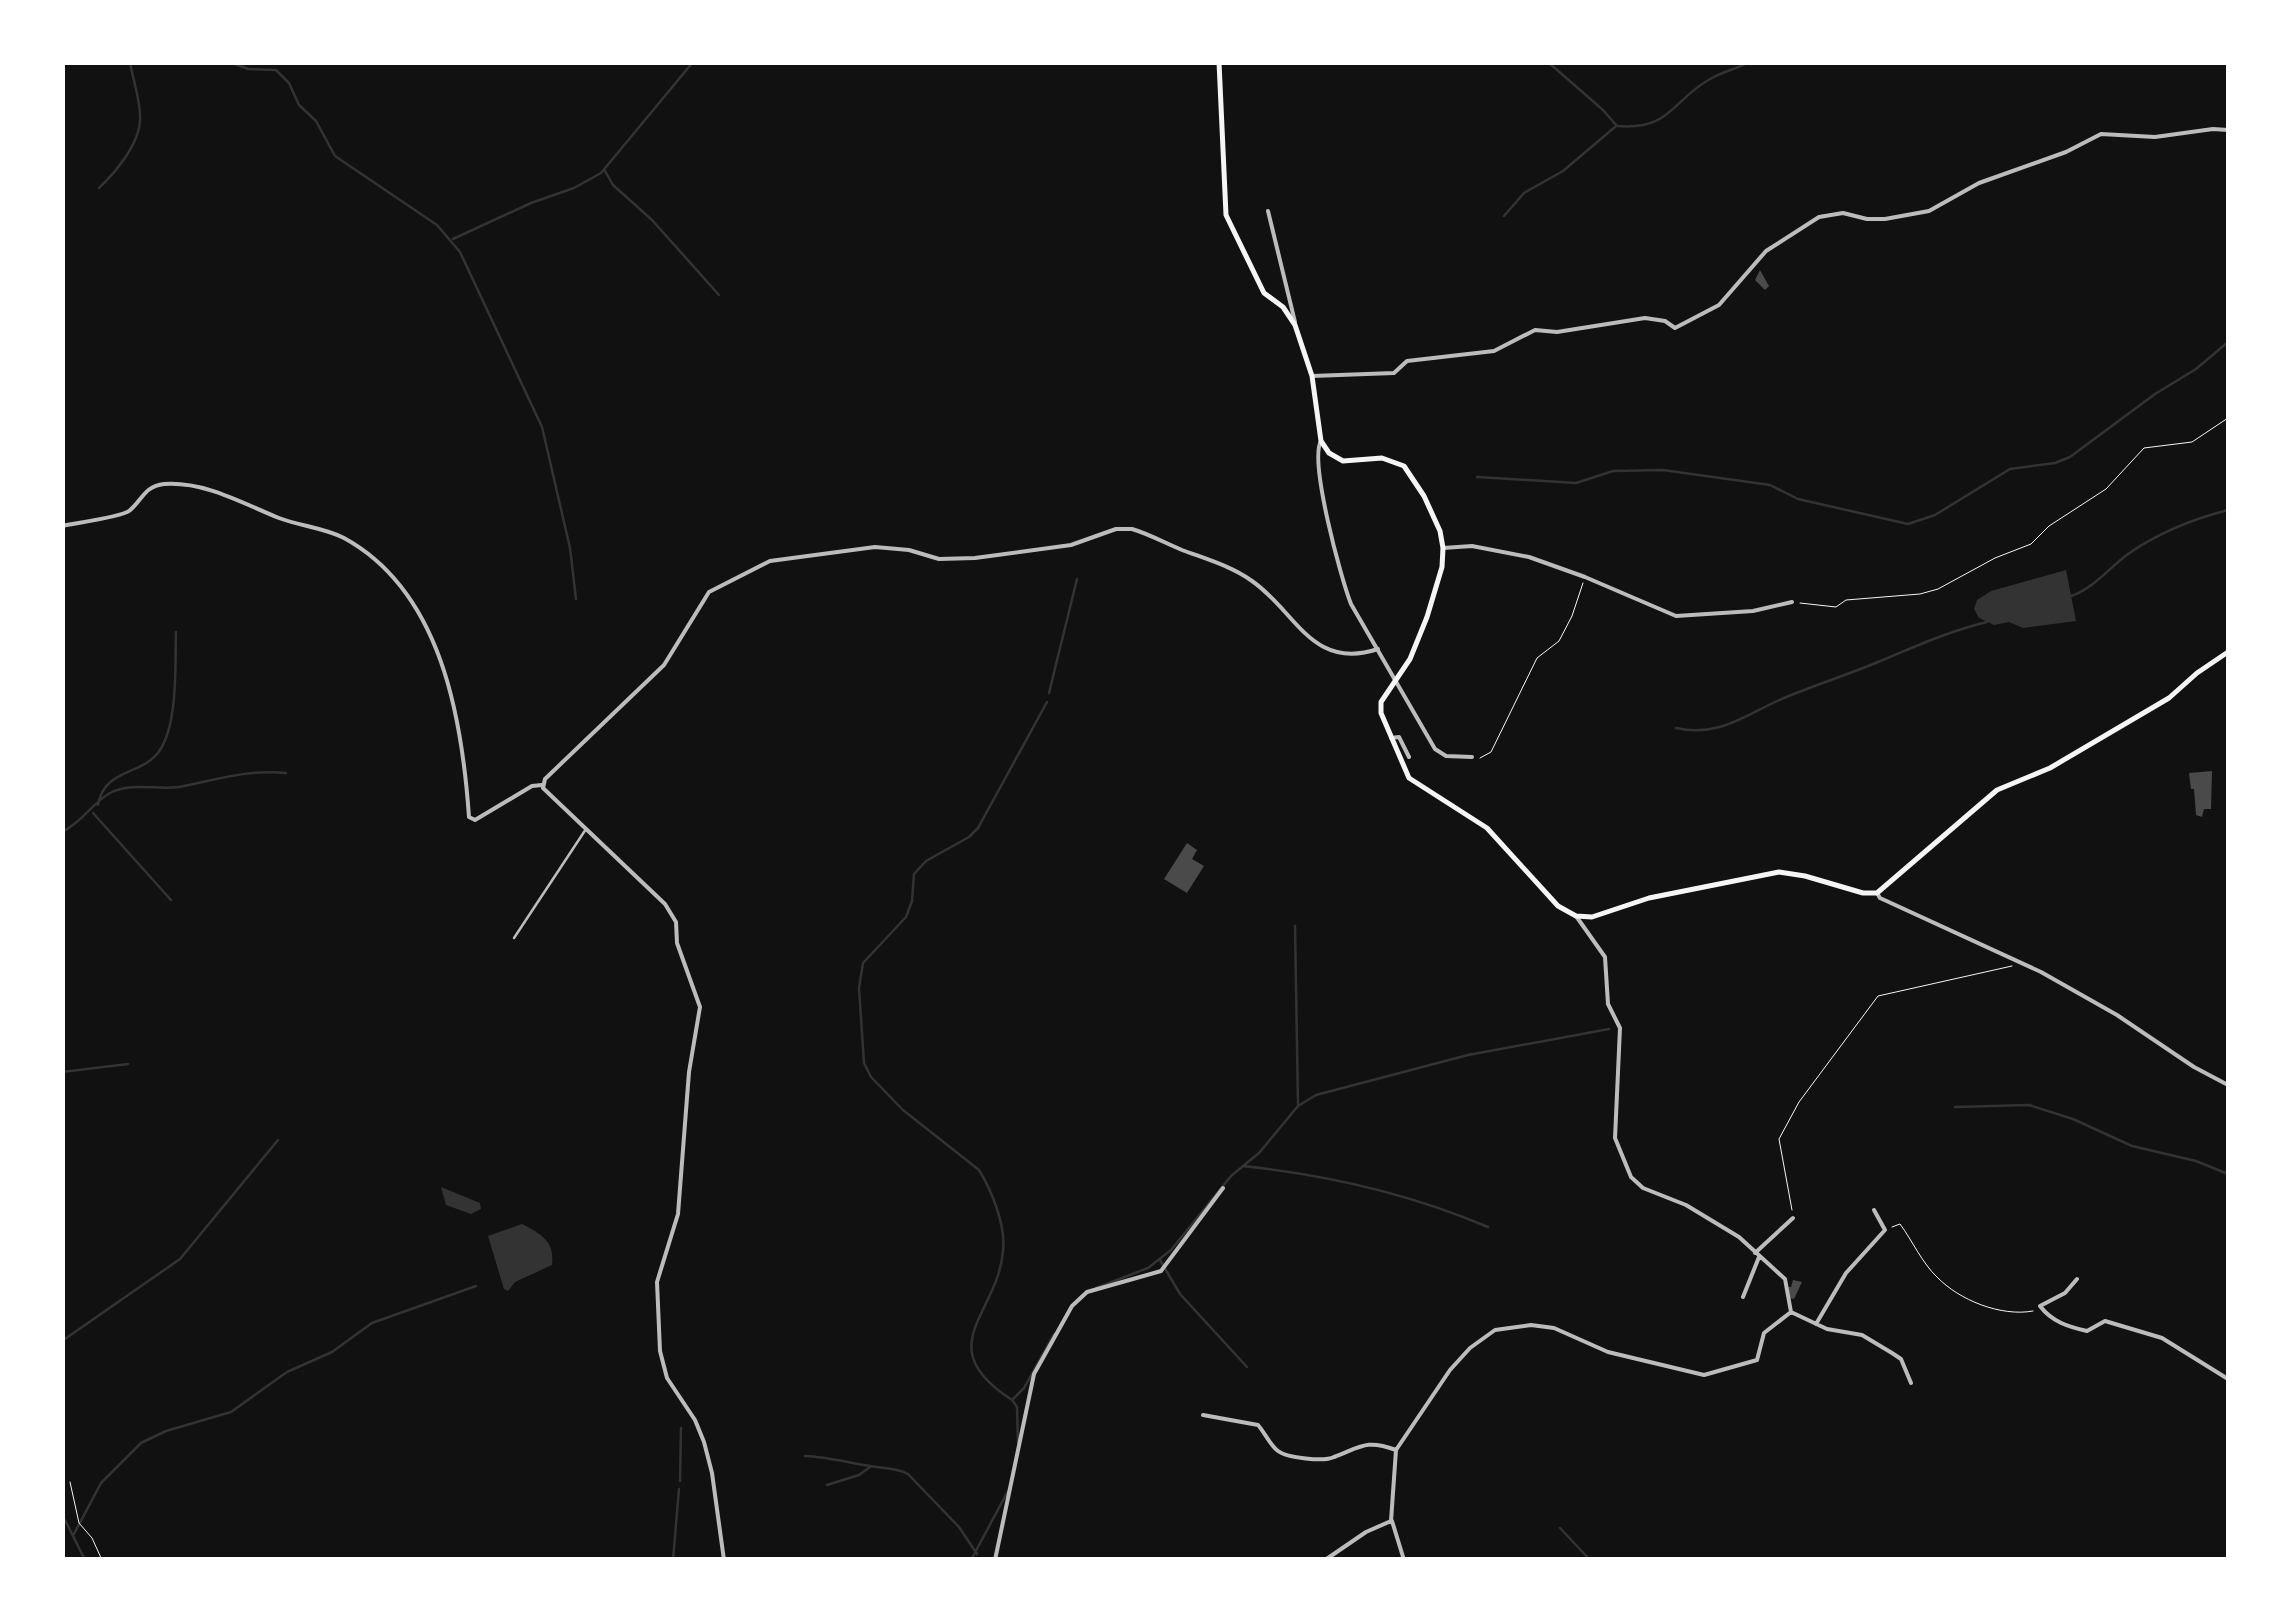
<svg xmlns="http://www.w3.org/2000/svg" width="2291" height="1622" viewBox="0 0 2291 1622" font-family="Arial,sans-serif">
  <style>
    .water { fill: #333 }
    .lines { fill: none; stroke-linecap: round; stroke-linejoin: round }
    .stream { stroke: #333; stroke-width: 2.5 }
    .building { fill: #4a4a4a }
    .path { stroke: #f5f5f5; stroke-width: 1 }
    .pedestrian { stroke: #bcbcbc; stroke-width: 2.5 }
    .minor { stroke: #bcbcbc; stroke-width: 4 }
    .secondary { stroke: #f5f5f5; stroke-width: 5 }
  </style>
  <rect width="100%" height="100%" fill="#111"/>
  <path class="water" d="M2066,570L2076,621L2023,628L2009,622L1994,625L1979,618L1974,609L1977,600L1991,591Z
    M441,1187L480,1203L481,1209L471,1214L446,1205Z
    M522,1224C541,1234 555,1241 552,1265L515,1282L508,1291L504,1289L488,1236Z"/>
  <g class="lines">
    <path class="stream" d="M230,62L248,69L276,70L289,83L299,105L316,121L335,156L437,225L460,252L542,427L570,548L576,599
      M1548,62L1603,110L1617,126C1672,131 1673,98 1712,78C1724,71 1737,69 1749,62
      M605,171L613,185L652,220L719,295
      M99,188C116,172 140,143 140,119C141,101 133,81 130,62
      M1504,216L1524,193L1563,171L1615,127
      M453,239L531,203L574,188L601,173L693,62
      M1477,477L1576,483L1613,471L1663,470L1770,485L1798,499L1908,524L1935,515L2010,469L2055,463L2070,457L2155,394L2196,369L2228,342
      M2071,596C2094,588 2109,568 2128,554C2158,533 2193,519 2228,510
      M1049,693L1077,579
      M1676,728C1720,738 1746,714 1784,698C1815,685 1847,675 1878,662C1914,647 1949,631 1987,622
      M98,805C104,768 143,776 160,750C178,723 175,664 176,632
      M93,813L171,900
      M62,832C83,822 94,801 110,793C131,782 157,790 179,787C216,780 247,769 286,773
      M1295,926L1298,1104
      M62,1072L128,1064
      M1955,1107L2029,1105L2073,1119L2132,1146L2196,1161L2228,1174
      M1243,1166C1329,1175 1408,1193 1488,1227
      M1160,1260L1180,1294L1247,1367
      M1096,1288L1148,1268L1171,1250L1231,1176L1259,1153L1298,1106L1316,1095L1468,1055L1609,1029
      M62,1341L180,1259L278,1140
      M1013,1399L1024,1388L1054,1334
      M1012,1400C929,1346 998,1315 1003,1251C1006,1226 992,1191 979,1170L903,1110L871,1077L864,1063L859,988L863,963L906,917L912,901L914,874L926,861L969,837L978,828L1047,702
      M1013,1401L1017,1407L1018,1442
      M805,1456C830,1457 853,1464 877,1467C889,1469 898,1468 908,1474L959,1527L977,1554
      M680,1481L681,1428
      M827,1485L859,1475L870,1467
      M62,1514L85,1560
      M1560,1528L1590,1560
      M74,1534L101,1483L141,1443L166,1431L231,1412L287,1372L332,1352L372,1323L476,1286
      M673,1560L679,1489
      M971,1560L1009,1489"/>
  </g>
  <path class="building" d="M1760,270L1769,286L1765,290L1755,280Z
    M2212,771L2211,809H2204L2202,817L2196,815L2194,789H2191L2189,773Z
    M1187,843L1197,850L1192,859L1204,866L1187,893L1164,879Z
    M1793,1280L1802,1282L1794,1299L1789,1298L1788,1287H1791Z"/>
  <g class="lines">
    <path class="path" d="M1800,603L1836,607L1846,600L1920,594L1938,589L1995,558L2031,544L2049,526L2106,489L2144,448L2192,442L2228,418
      M1480,758L1491,752L1537,658L1559,641L1572,616L1583,583
      M1792,1210L1779,1139L1799,1102L1878,996L2012,966
      M1892,1227L1900,1224C1912,1240 1922,1263 1937,1277C1959,1300 2001,1317 2033,1311
      M70,1482L79,1523L92,1538L102,1560"/>
    <path class="pedestrian" d="M514,938L586,829"/>
    <path class="minor" d="M1268,211L1295,322
      M1312,376L1394,373L1407,361L1494,351L1535,330L1557,332L1645,318L1665,321L1675,328L1719,305L1766,251L1819,217L1843,213L1867,219H1885L1929,211L1979,183L2066,152L2101,134L2155,137L2213,129L2228,130
      M1321,441C1309,461 1341,579 1351,604L1435,749L1446,756L1472,757
      M62,526C76,523 121,517 129,511C142,501 144,486 164,484C204,481 242,503 279,518C300,526 325,528 344,538C441,591 462,717 469,817L475,820L532,786L542,785
      M1443,548L1472,546L1529,557L1585,577L1676,616L1753,611L1792,602
      M1391,738L1399,737L1409,757
      M1877,893L1880,898L2041,972L2117,1015L2194,1067L2228,1085
      M1576,916L1605,957L1608,1004L1620,1028L1615,1138L1631,1177L1643,1188L1686,1205L1739,1237L1785,1279L1791,1312
      M1755,1253L1793,1218
      M2077,1279L2065,1293L2040,1306C2052,1322 2069,1327 2087,1331L2105,1321L2162,1338L2228,1379
      M1743,1297L1759,1257
      M1791,1312L1827,1329L1862,1335L1892,1353L1901,1359L1911,1383
      M1816,1324L1846,1273L1885,1230L1874,1210
      M1203,1415L1258,1425C1265,1433 1270,1445 1278,1451C1287,1458 1324,1462 1334,1457C1361,1447 1366,1439 1396,1450
      M1392,1521L1404,1560
      M724,1560L712,1473L704,1442L695,1420L667,1378L660,1351L657,1282L678,1214L689,1072L700,1007L677,943L676,922L665,904L543,788L545,779L664,665L709,592L770,561L875,547L909,550L939,559L975,558L1071,545L1116,529H1132C1149,534 1165,543 1182,550C1206,559 1231,566 1252,581C1296,611 1311,671 1378,649
      M995,1560L1034,1374L1072,1306L1087,1292L1161,1271L1223,1188
      M1325,1560L1366,1532L1391,1521L1396,1450L1450,1370L1470,1348L1495,1330L1531,1325L1554,1328L1608,1352L1704,1375L1757,1360L1764,1333L1791,1312"/>
    <path class="secondary" d="M1219,62L1226,215L1264,293L1283,307L1295,325L1312,376L1321,441L1329,453L1343,461L1382,458L1404,466L1424,496L1440,531L1443,548L1442,567L1427,617L1410,659L1381,702V713L1409,778L1487,828L1558,906L1576,916L1592,917L1649,898L1779,872L1805,876L1863,893H1877L1997,790L2050,768L2169,698L2197,673L2228,652"/>
  </g>
  <rect width="2291" height="1622" fill="none" stroke="#ffffff" stroke-width="130"/>
</svg>
